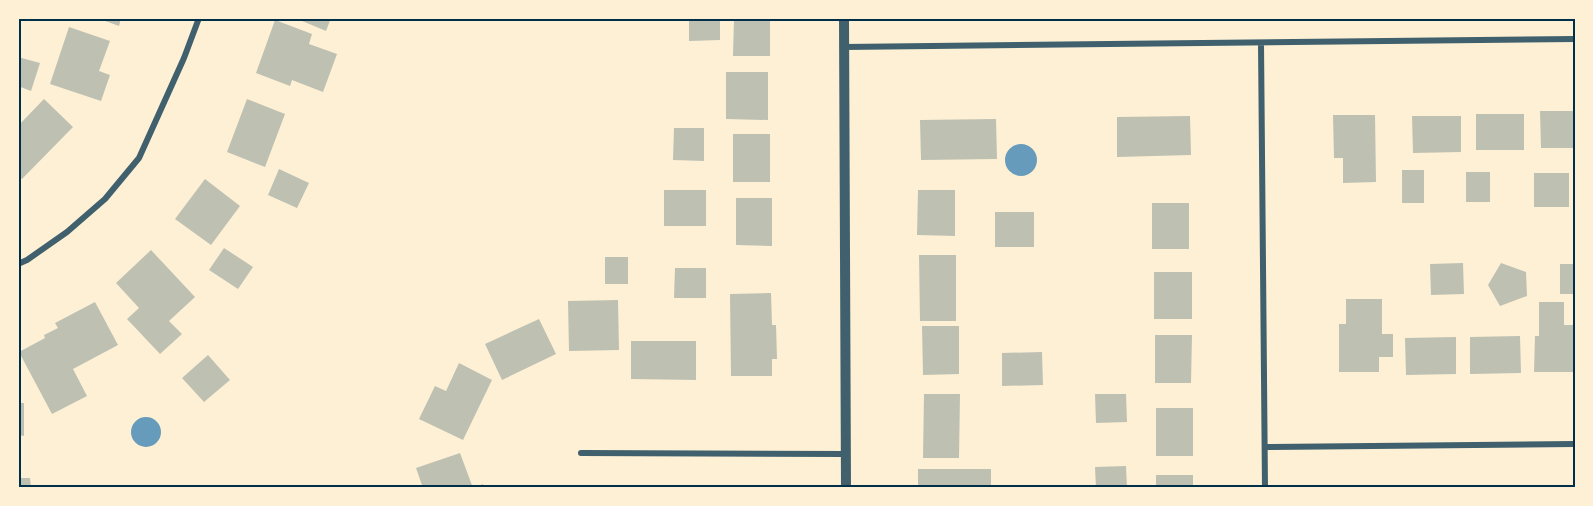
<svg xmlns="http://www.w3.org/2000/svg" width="1593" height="506" viewBox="0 0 1593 506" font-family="'Varela Round',sans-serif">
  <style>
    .water { fill: #669bbc }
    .building { fill: #bec0b2 }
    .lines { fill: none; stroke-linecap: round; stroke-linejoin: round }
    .minor { stroke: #3f606c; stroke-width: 6 }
    .tertiary { stroke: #3f606c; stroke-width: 10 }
    .neatline { fill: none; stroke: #003049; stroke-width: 2 }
  </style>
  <rect width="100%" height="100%" fill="#fdf0d5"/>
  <path class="water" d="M1005 160a16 16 0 1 1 32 0a16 16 0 1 1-32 0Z
    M131 432a15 15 0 1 1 30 0a15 15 0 1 1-30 0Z"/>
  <path class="building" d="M97,18H121L119,26Z
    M295,18H331L326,31Z
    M689,18H720V40L689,41Z
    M734,18H770V56H733Z
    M275,20L312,34L309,44L337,54L323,92L292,80L290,86L256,73Z
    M69,27L110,41L99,71L110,75L101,101L50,84Z
    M18,57L40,63L31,91L18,86Z
    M726,72H768V120L726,119Z
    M44,99L73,127L22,179L18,175V126Z
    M247,99L285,114L265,167L227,152Z
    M1540,111H1575V148H1541Z
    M1476,114H1524V150H1476Z
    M1333,115H1375L1376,182L1343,183V158H1334Z
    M1190,116L1191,155L1117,157V117Z
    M1412,116H1461V152L1413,153Z
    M996,119L997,159L921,160L920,120Z
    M674,128H704V161L673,160Z
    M733,134H770V182H733Z
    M279,169L309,183L297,208L268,195Z
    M1402,170H1424V203H1402Z
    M1466,172H1490V202H1466Z
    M1534,173H1569V207H1534Z
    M205,179L240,206L211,245L175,219Z
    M664,190H706V226H664Z
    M918,190H955V236L917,235Z
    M736,198H772V246L736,245Z
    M1152,203H1189V249H1152Z
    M995,212H1034V247H995Z
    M224,248L253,267L238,289L209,270Z
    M151,250L195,297L169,321L182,334L160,354L127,319L139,308L116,283Z
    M919,255H956V321H920Z
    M605,257H628V284H605Z
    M1463,263L1464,294L1431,295L1430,264Z
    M1501,263L1526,272L1527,296L1500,306L1488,285Z
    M1560,264H1575V294H1560Z
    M675,268H706V298H674Z
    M1154,272H1192V319H1154Z
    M771,293L772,325H776L777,359H772V376H731L730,294Z
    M1346,299H1382V334H1393V357H1379V372H1339V324H1346Z
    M618,300L619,350L569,351L568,301Z
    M95,302L118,345L73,369L87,396L52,414L19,352L45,338L44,335L58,328L55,323Z
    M1539,302H1564V325H1575V372H1534L1535,336H1539Z
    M539,319L556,354L502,380L485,344Z
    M922,326H959V374L923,375Z
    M1155,335H1192L1191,383H1155Z
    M1520,336L1521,373L1470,374V337Z
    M1456,337V374L1406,375L1405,338Z
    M631,341H696V380L631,379Z
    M1042,352L1043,385L1002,386V353Z
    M208,355L230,380L204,402L182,378Z
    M459,363L492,380L463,440L419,419L435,386L446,391Z
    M924,394H960L959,458H923Z
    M1095,394H1126L1127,422L1096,423Z
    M18,403H24V436L18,435Z
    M1156,408H1193V456H1156Z
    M460,453L473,488L483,484L485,488H423L416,468Z
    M1126,466L1127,488H1096L1095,467Z
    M918,469H991V488H918Z
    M1156,475H1193V488H1156Z
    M18,478H30L31,488H18Z"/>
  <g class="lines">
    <path class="minor" d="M1261,43L1265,488
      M844,47L1575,39
      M18,264L27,260L67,232L105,199L139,158L184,58L199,18
      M1266,447L1575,444
      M581,453L846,454"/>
    <path class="tertiary" d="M844,18L846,488"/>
  </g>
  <rect width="1593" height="506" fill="none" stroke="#fdf0d5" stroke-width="39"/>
  <rect x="20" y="20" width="1554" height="466" class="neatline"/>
</svg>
